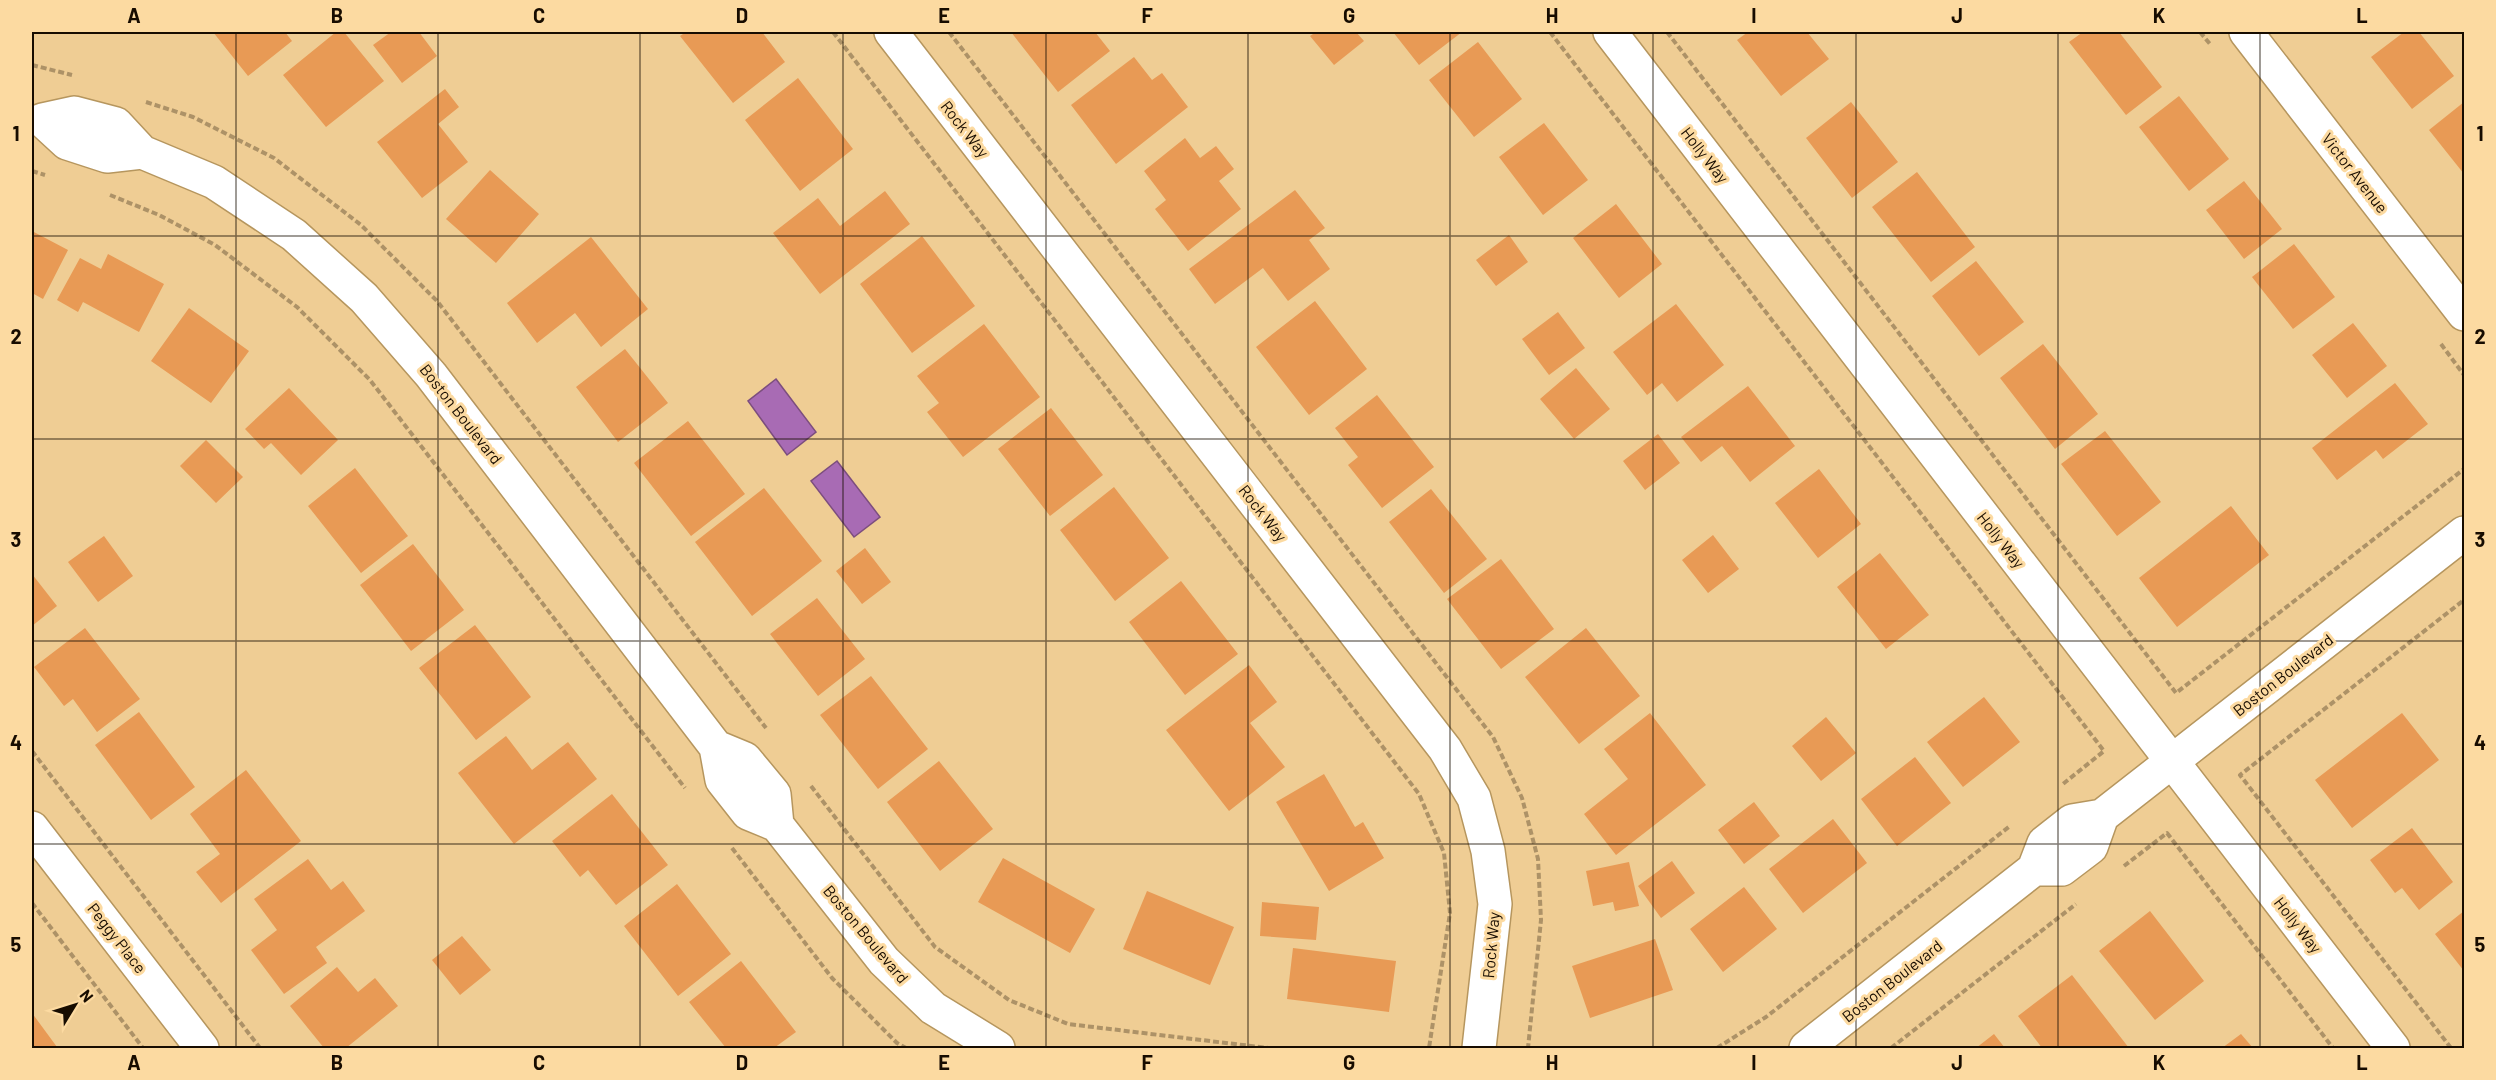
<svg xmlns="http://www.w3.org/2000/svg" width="2496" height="1080" viewBox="0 0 2496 1080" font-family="Barlow,sans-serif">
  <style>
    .water { fill: #a86bb4; stroke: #7c4e7e; stroke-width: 1.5 }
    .building { fill: #e89a55 }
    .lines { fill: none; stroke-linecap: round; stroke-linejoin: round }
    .minor-casing { stroke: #b6965e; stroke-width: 36 }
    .path { stroke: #ad9267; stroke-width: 4; stroke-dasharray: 6 3; stroke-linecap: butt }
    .minor { stroke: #fff; stroke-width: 33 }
    .grid { fill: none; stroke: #170c00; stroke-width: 1.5; stroke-opacity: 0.55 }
    .labels { text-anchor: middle; stroke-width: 6; stroke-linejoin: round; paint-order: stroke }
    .street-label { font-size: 16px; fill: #170c00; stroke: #fcdaa1 }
    .neatline { fill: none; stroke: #170c00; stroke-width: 2 }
    .grid-label { font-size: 20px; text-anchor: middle; font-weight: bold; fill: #170c00 }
  </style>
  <rect width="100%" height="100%" fill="#efcd94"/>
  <path class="water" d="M776,379L816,432L787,455L748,401Z
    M837,461L880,517L854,537L811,481Z"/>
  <path class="building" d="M213,32H285L292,41L248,76Z
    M336,32H344L384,81L326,127L283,75Z
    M391,32H419L437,56L402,83L373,45Z
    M686,32H762L785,62L733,103L680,36Z
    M1011,32H1095L1110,51L1058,92Z
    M1316,32H1356L1364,41L1334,65L1310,36Z
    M1393,32H1462L1419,65Z
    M1748,32H1807L1829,59L1781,96L1737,40Z
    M2083,32H2119L2162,87L2126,115L2069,42Z
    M2404,32H2419L2454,76L2412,109L2371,57Z
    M1478,42L1522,99L1474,137L1429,80Z
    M1134,57L1152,80L1162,73L1188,107L1116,164L1071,105Z
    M798,78L853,149L800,191L745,120Z
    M445,89L459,107L438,124L468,162L422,198L377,142Z
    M2179,96L2229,159L2189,191L2139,127Z
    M1851,102L1898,162L1852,198L1806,138Z
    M2464,102V174L2429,130Z
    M1544,123L1588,180L1543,215L1499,157Z
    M1185,138L1200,158L1216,146L1234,169L1219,181L1241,209L1188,251L1155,209L1166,200L1144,171Z
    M490,170L539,214L496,263L446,219Z
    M1917,172L1975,247L1931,282L1872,207Z
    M2244,181L2282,229L2244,259L2206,210Z
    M1295,190L1325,228L1309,240L1330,269L1288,301L1263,268L1215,304L1189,269Z
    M885,191L910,224L820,294L773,233L818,198L840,226Z
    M1616,204L1662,264L1619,298L1573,238Z
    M32,231L68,250L43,299L32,293Z
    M1509,235L1528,262L1496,286L1476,260Z
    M922,236L975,306L912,353L860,284Z
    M591,237L648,309L601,347L575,313L537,343L507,303Z
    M2294,244L2335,297L2293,329L2252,277Z
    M108,254L164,284L139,332L83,302L78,312L57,300L80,258L101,269Z
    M1976,261L2024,322L1979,356L1932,296Z
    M1315,301L1367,369L1309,415L1256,347Z
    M1676,304L1724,365L1677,402L1662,383L1647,395L1613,352Z
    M189,308L249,351L211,403L151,361Z
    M1558,312L1585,348L1549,375L1522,339Z
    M2353,323L2387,366L2347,398L2312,355Z
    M984,324L1040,397L963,457L927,412L939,403L917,376Z
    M2043,344L2098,414L2055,449L2000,378Z
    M625,349L668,403L618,442L576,387Z
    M1576,368L1610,409L1574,439L1540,399Z
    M2395,383L2428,424L2383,459L2376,450L2337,480L2312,448Z
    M1748,386L1795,446L1750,482L1722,446L1701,462L1681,437Z
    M289,388L338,440L301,475L271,443L264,449L245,429Z
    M1377,395L1434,467L1382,508L1348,465L1358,457L1335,428Z
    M1051,408L1103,475L1050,516L998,449Z
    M688,421L745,494L691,536L634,463Z
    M2105,431L2161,502L2117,536L2061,464Z
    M1658,434L1680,463L1645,490L1623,461Z
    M206,440L243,477L216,503L180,466Z
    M355,468L408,536L361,573L308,506Z
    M1819,469L1861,524L1818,558L1775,503Z
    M1114,487L1169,558L1115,601L1060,530Z
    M764,488L822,561L752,616L695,542Z
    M1431,489L1487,559L1444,593L1389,522Z
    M2231,506L2269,555L2177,627L2139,578Z
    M1713,535L1739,569L1708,593L1682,560Z
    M104,536L133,576L98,602L68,562Z
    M413,544L464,610L411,651L360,585Z
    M865,548L891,582L862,604L836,571Z
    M1880,553L1929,615L1886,649L1837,587Z
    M1501,559L1554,629L1501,669L1447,599Z
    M32,574L57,606L32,626Z
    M1181,581L1238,654L1185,695L1129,622Z
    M817,598L865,659L818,696L770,634Z
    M475,625L531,697L476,740L419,668Z
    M85,628L140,699L97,732L73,699L64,706L34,667Z
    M1586,628L1640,696L1579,744L1525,677Z
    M1249,665L1277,702L1250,723L1285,767L1229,811L1166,730Z
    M871,676L928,749L878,789L820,715Z
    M1984,697L2020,742L1963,787L1927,742Z
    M139,712L195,787L151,820L95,745Z
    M1650,713L1706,785L1616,855L1584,814L1628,779L1604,749Z
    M2402,713L2439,760L2352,828L2315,780Z
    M1826,717L1856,753L1821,781L1792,746Z
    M506,736L532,770L568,742L597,779L514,844L458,773Z
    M1915,757L1951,803L1897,846L1861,799Z
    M939,761L993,829L940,871L887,802Z
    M246,770L301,841L221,903L196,872L220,854L190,814Z
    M1324,774L1355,827L1363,822L1384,858L1329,891L1276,802Z
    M612,794L668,865L616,905L588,870L580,877L552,841Z
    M1754,802L1780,836L1744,864L1718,830Z
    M1833,819L1867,863L1803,913L1769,869Z
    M2412,828L2453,882L2419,910L2402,888L2395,893L2370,860Z
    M1003,858L1095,909L1070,953L978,902Z
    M308,859L331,890L343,881L365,911L316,947L327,963L284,994L251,950L277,930L254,899Z
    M1672,861L1695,893L1661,918L1638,886Z
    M1629,862L1639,906L1615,911L1613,902L1593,906L1586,871Z
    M677,884L731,954L678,996L624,926Z
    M1744,887L1777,929L1723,972L1690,929Z
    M1147,891L1234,927L1210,985L1123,949Z
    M1262,902L1319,907L1316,940L1260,936Z
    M2150,911L2204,981L2155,1020L2099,951Z
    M2464,911V971L2435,934Z
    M462,936L491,970L460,995L432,960Z
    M1655,939L1673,990L1590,1018L1572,966Z
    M1293,948L1396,961L1389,1012L1287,999Z
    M741,961L796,1032L774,1048H726L689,1002Z
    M337,967L358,992L375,978L398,1006L346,1048H324L290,1006Z
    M2072,975L2129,1048H2042L2018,1016Z
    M32,1013L57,1047L55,1048H32Z
    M1994,1034L2005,1048H1976Z
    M2241,1034L2253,1048H2222Z"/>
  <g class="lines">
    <g class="minor-casing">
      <path id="minor" d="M891,32L1445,749L1474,798L1488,851L1495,904L1479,1048
        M1610,32L2393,1048
        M2246,32L2464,314
        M142,152L107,156L67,143L42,120L74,113L116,124L142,152L214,182L294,235L364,298L431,375L716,747
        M2102,816L2091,847L2062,869H2034L2044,843L2072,821L2102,816L2464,533
        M777,825L774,794L745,759L716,747L722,780L748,813L777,825L884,961L933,1008L998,1048
        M32,828L202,1048
        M1806,1048L2034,869"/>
    </g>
    <path class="path" d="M833,32L1419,794L1444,853L1450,913L1429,1048
      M949,32L1493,737L1522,798L1538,859L1541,920L1528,1048
      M1550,32L2104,751L2063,784
      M1667,32L2176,693L2464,469
      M2200,32L2210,44
      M32,65L72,75
      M146,102L193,117L274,158L361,225L437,301L766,728
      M32,171L45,175
      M110,195L159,215L215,245L297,307L370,380L685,788
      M2441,344L2464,375
      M32,751L260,1048
      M811,786L935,947L1009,1000L1068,1024L1268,1048
      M732,848L832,978L897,1043L906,1048
      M2124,866L2167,833L2333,1048
      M32,903L143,1048
      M1717,1048L1766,1017L2010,826
      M1891,1048L2076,904
      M2451,1048L2240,775L2464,600"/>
    <use href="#minor" class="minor"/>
  </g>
  <path class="grid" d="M236,32V1048M438,32V1048M640,32V1048M843,32V1048M1046,32V1048M1248,32V1048M1450,32V1048M1653,32V1048M1856,32V1048M2058,32V1048M2260,32V1048M32,236H2464M32,439H2464M32,641H2464M32,844H2464"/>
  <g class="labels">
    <g class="street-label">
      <text transform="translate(965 129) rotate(52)" y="6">Rock Way</text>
      <text transform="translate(1705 155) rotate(52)" y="6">Holly Way</text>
      <text transform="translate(2355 173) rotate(52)" y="6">Victor Avenue</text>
      <text transform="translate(461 414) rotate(52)" y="6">Boston Boulevard</text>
      <text transform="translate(1263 513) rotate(52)" y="6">Rock Way</text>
      <text transform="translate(2001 540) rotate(52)" y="6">Holly Way</text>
      <text transform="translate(2283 675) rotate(-38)" y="6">Boston Boulevard</text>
      <text transform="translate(2298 925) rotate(52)" y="6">Holly Way</text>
      <text transform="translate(866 934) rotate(50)" y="6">Boston Boulevard</text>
      <text transform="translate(117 938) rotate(52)" y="6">Peggy Place</text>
      <text transform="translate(1491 945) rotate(-85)" y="6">Rock Way</text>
      <text transform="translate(1892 981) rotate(-38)" y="6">Boston Boulevard</text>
    </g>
  </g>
  <rect width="2496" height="1080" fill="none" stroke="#fcdaa1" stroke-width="66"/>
  <g transform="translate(75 1005) rotate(52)" stroke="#fcdaa1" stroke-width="4.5" paint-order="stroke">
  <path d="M0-4.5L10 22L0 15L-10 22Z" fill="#170c00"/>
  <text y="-9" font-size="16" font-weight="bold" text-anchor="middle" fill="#170c00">N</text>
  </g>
  <rect x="33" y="33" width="2430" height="1014" class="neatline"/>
  <g class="grid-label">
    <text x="134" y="23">A</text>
    <text x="337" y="23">B</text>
    <text x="539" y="23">C</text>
    <text x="742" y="23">D</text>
    <text x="944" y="23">E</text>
    <text x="1147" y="23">F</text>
    <text x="1349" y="23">G</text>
    <text x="1552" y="23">H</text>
    <text x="1754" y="23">I</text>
    <text x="1957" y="23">J</text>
    <text x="2159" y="23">K</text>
    <text x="2362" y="23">L</text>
    <text x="16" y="141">1</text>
    <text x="2480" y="141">1</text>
    <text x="16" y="344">2</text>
    <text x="2480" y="344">2</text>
    <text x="16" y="547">3</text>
    <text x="2480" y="547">3</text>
    <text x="16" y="750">4</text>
    <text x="2480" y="750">4</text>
    <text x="16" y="952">5</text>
    <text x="2480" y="952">5</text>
    <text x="134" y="1070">A</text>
    <text x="337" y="1070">B</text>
    <text x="539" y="1070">C</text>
    <text x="742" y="1070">D</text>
    <text x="944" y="1070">E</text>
    <text x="1147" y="1070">F</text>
    <text x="1349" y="1070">G</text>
    <text x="1552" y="1070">H</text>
    <text x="1754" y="1070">I</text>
    <text x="1957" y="1070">J</text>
    <text x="2159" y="1070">K</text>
    <text x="2362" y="1070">L</text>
  </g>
</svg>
